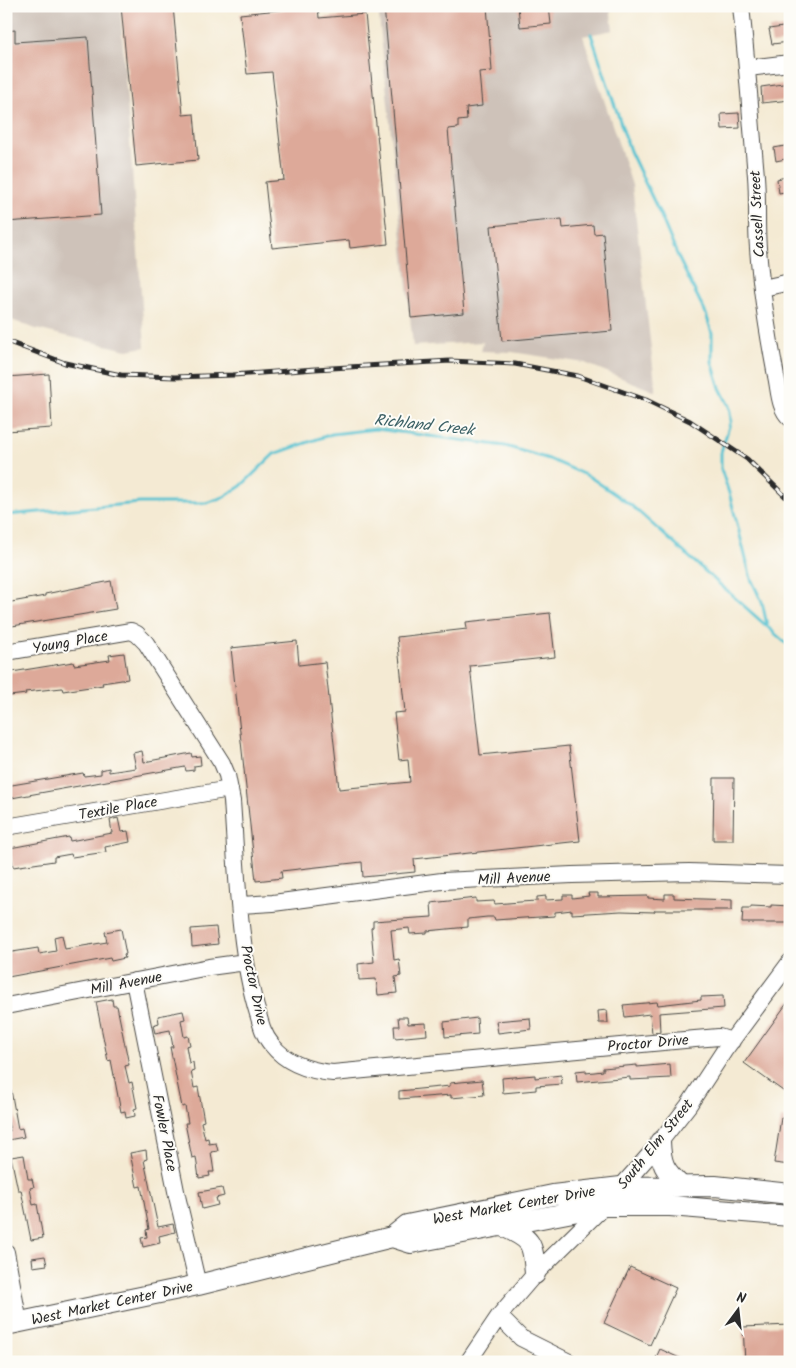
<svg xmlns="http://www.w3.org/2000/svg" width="796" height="1368" viewBox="0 0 796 1368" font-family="Kalam,sans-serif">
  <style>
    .industrial { fill: #cec2b9 }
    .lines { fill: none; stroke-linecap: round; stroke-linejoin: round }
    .stream { stroke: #58c3d2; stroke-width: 3 }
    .building { fill: #dda999 }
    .minor-casing { stroke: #494844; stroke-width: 18 }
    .major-casing { stroke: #494844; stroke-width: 22 }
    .minor { stroke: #fff; stroke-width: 16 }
    .major { stroke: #fff; stroke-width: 20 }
    .rail-casing { stroke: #2b2b2b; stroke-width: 5 }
    .rail { stroke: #fdfcf7; stroke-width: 3; stroke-dasharray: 9; stroke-linecap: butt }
    .labels { text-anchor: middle; stroke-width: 4; stroke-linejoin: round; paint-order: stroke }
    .street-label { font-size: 15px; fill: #2b2b2b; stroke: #fdfcf7 }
    .water-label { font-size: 16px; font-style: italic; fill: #3b6065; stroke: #fdfcf7 }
  </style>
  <rect width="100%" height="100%" fill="#fdfcf7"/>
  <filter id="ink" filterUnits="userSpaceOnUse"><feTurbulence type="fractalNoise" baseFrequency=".02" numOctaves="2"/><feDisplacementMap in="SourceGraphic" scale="10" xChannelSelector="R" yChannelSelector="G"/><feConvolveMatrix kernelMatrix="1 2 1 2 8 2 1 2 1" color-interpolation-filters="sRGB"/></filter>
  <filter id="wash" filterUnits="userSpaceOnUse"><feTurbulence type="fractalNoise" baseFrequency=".0096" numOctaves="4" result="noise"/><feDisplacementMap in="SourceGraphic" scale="20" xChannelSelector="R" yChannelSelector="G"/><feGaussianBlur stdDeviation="1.12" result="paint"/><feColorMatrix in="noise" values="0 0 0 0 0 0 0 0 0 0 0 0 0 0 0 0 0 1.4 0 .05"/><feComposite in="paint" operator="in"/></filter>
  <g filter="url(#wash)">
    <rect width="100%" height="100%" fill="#f4ead3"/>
    <path class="industrial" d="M6,6H120L145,347L127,350L36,329L6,318Z
      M378,6H610L613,30L583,36L632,185L656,392L585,363L512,352L481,351L483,342L413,346Z"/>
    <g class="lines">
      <path class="stream" d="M591,34L630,151L660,214L679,259L706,314L712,333V362L720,388L729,406L731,420L721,452V469L730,496L751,579L762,602L767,625
        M6,515L140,503H206L224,497L241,486L274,454L332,434L376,429L505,446L549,459L590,477L632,506L790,647"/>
    </g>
    <g id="blocks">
      <path class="building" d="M121,6H173L183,115L194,114L198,160L136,166Z
        M318,6L319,18L365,14L388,244L350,248L349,240L272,248L265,182L284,180L272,72L247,74L240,14Z
        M384,6H487L492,71L479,72L482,106L466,108L467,120L458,121V128L448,129L464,313L411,318Z
        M518,6H549L551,24L520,27Z
        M790,26V42L772,44L769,29Z
        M15,30V42L88,37L101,215L6,222V31Z
        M790,83V100L762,103L761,87Z
        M739,113L740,128L722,129L721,114Z
        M790,145V158L776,161L774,148Z
        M790,176V191L779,193L777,179Z
        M562,219L563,228L593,225L594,234L603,233L612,331L502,341L491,226Z
        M49,374L52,428L6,431V377Z
        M111,581L116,609L6,627V603L45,596V594Z
        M550,613L555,657L470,666L480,755L569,746L580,841L414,859L415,872L363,877L362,862L281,871L282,878L256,881L231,648L297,641L299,665L325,662L339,789L410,782L408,759L399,760L394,713L405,712L397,637L467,629L466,622Z
        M124,653L128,679L102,683L103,685L63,691L62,688L25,692L26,694L10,696L6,673L73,662L74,665L110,660L109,655Z
        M142,751L144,762L191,753L192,757L200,756L201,765L194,766V770L186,771L185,767L6,799V786L83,773L84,776L101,774V770L109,768V772L136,768L133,753Z
        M714,778H734L733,840H713Z
        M118,818L121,832L128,831L130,842L105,847L106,852L72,857L71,854L54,857V861L13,867L10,848L69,837L70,841L112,833L110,820Z
        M588,893H598V897L648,896V898L665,899V894H674V898L732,900V910H655L654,912L621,911L572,914V910L555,912V916L524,918L495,920L494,917H487L468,919V927L427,931V933L410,934L409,928L391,930L394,960L399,959L401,976L395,977L397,993L378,995L376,979L359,980L358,964L374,962L371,928L373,927V921L432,917L431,903L476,898V902L494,901L495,904L520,902L537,901V897L546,896V900L563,899V895H572V898L589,896Z
        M771,905L790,906V923H742L743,908H751V906L771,907Z
        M216,927L218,944L192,947L191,929Z
        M121,929L126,954L124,955L125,958L111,961L110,958L8,977L6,953L38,948L39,954L56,951L54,937L62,935L65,949L107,942L105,932Z
        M723,996L724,1008L659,1013L660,1032L652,1033L650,1014L625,1017L623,1005L657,1002L658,1005L701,1000V997Z
        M112,999L113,1006H117L129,1065L125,1066L129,1083L132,1082L137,1108L134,1109L135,1116L126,1118L125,1111L121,1112L111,1060L108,1061L96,1002Z
        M790,999V1096L744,1063Z
        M607,1010L608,1023H599L598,1011Z
        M183,1011L185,1019L181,1020L184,1037L188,1036L190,1045L186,1046L189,1063L193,1062L194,1070L191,1071L194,1088L198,1087L204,1121L201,1122L205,1139L208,1138L209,1144L216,1143L218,1151L211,1152L214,1172H209L210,1176L199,1178L196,1157L192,1158L185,1123H188L185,1106L182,1107L170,1047H173L170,1030L155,1033L153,1025L159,1023L158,1016Z
        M398,1017H407L408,1024L426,1023L427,1035L395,1038L394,1026H399Z
        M477,1018L478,1034L445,1037L444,1022Z
        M530,1018L531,1029L498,1033L496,1021Z
        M670,1064L671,1078L630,1080V1077L577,1082L576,1071L586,1070V1073L603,1071V1068L637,1065V1067Z
        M535,1075V1078L561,1075L562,1084L536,1086V1090L503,1093L502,1078Z
        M482,1080L484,1095L451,1098V1095L399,1099V1091L450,1086V1083Z
        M11,1090L18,1129L22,1128L24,1137L8,1140L6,1131H10L6,1114V1091Z
        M781,1118L790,1120V1165L774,1163Z
        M146,1150L147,1159L144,1160L158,1227L173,1224L175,1232L159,1236L160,1243L143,1247L141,1238L147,1237L146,1230L149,1229L141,1186L137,1187L130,1153Z
        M24,1155L28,1179H32L34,1187L30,1188L33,1205L37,1204L43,1238L31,1240L21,1190H18L11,1157Z
        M222,1188L224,1196L216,1198L218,1205L202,1209L199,1192Z
        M45,1256L47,1265L33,1267L32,1258Z
        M630,1267L676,1288L650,1345L604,1323Z
        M790,1325V1362H745L743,1327Z
        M660,1349L688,1362H654Z"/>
    </g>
  </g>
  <g filter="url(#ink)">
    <use href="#blocks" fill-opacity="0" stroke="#494844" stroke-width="1"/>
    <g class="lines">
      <g class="minor-casing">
        <path id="minor" d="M741,6C747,63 751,119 756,176C758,200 756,224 758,248C761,291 768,334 776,376C779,389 779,409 790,418
          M748,68L790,63
          M763,288L790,282
          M6,652L131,631L137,634L146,643L222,763L227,775L232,801C237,869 238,950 258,1014C261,1025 264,1036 272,1045C287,1064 309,1071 333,1073L695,1039L719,1037L732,1041
          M6,827L230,789
          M240,905L273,903L442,881L572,875L689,872L790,875
          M134,981L177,1196L198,1285
          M6,1006L209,967L246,962
          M6,1252L19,1323
          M499,1316L521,1338L569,1362
          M468,1362L499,1316L535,1274L604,1206L652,1152L688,1106L724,1051L790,962"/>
      </g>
      <g class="major-casing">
        <path id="major" d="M660,1142C661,1164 664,1170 681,1186
          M502,1226C532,1239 533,1242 535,1274
          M392,1237L411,1243L604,1206H670L790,1216
          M6,1325L198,1285L392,1237L407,1225L553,1195L621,1187L715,1186L790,1194"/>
      </g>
      <use href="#minor" class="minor"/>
      <use href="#major" class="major"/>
      <g class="rail-casing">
        <path id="rail" d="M6,341L65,363L121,375L175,377L233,375L315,369L450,361L515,364L578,376L646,400L690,421L747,459L790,501"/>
      </g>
      <use href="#rail" class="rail"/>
    </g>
  </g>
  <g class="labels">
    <g class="street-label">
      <text transform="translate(757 214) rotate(-93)" y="5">Cassell Street</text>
      <text transform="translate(70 642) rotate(-10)" y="5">Young Place</text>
      <text transform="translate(118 808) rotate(-10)" y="5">Textile Place</text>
      <text transform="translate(514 878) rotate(-3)" y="5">Mill Avenue</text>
      <text transform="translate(126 983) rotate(-11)" y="5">Mill Avenue</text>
      <text transform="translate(254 985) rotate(78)" y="5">Proctor Drive</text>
      <text transform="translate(648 1043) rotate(-5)" y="5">Proctor Drive</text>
      <text transform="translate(165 1133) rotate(79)" y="5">Fowler Place</text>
      <text transform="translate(655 1144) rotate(-51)" y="5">South Elm Street</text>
      <text transform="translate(514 1205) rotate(-10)" y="5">West Market Center Drive</text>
      <text transform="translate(112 1303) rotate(-12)" y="5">West Market Center Drive</text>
    </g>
    <g class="water-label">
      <text transform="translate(424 424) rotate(6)" y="6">Richland Creek</text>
    </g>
  </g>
  <rect width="796" height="1368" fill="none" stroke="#fdfcf7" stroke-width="25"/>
  <g transform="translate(738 1310) rotate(15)" stroke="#fdfcf7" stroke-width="4" paint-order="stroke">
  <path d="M0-4L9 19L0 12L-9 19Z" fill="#2b2b2b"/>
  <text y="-8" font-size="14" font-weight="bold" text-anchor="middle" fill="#2b2b2b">N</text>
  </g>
</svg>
